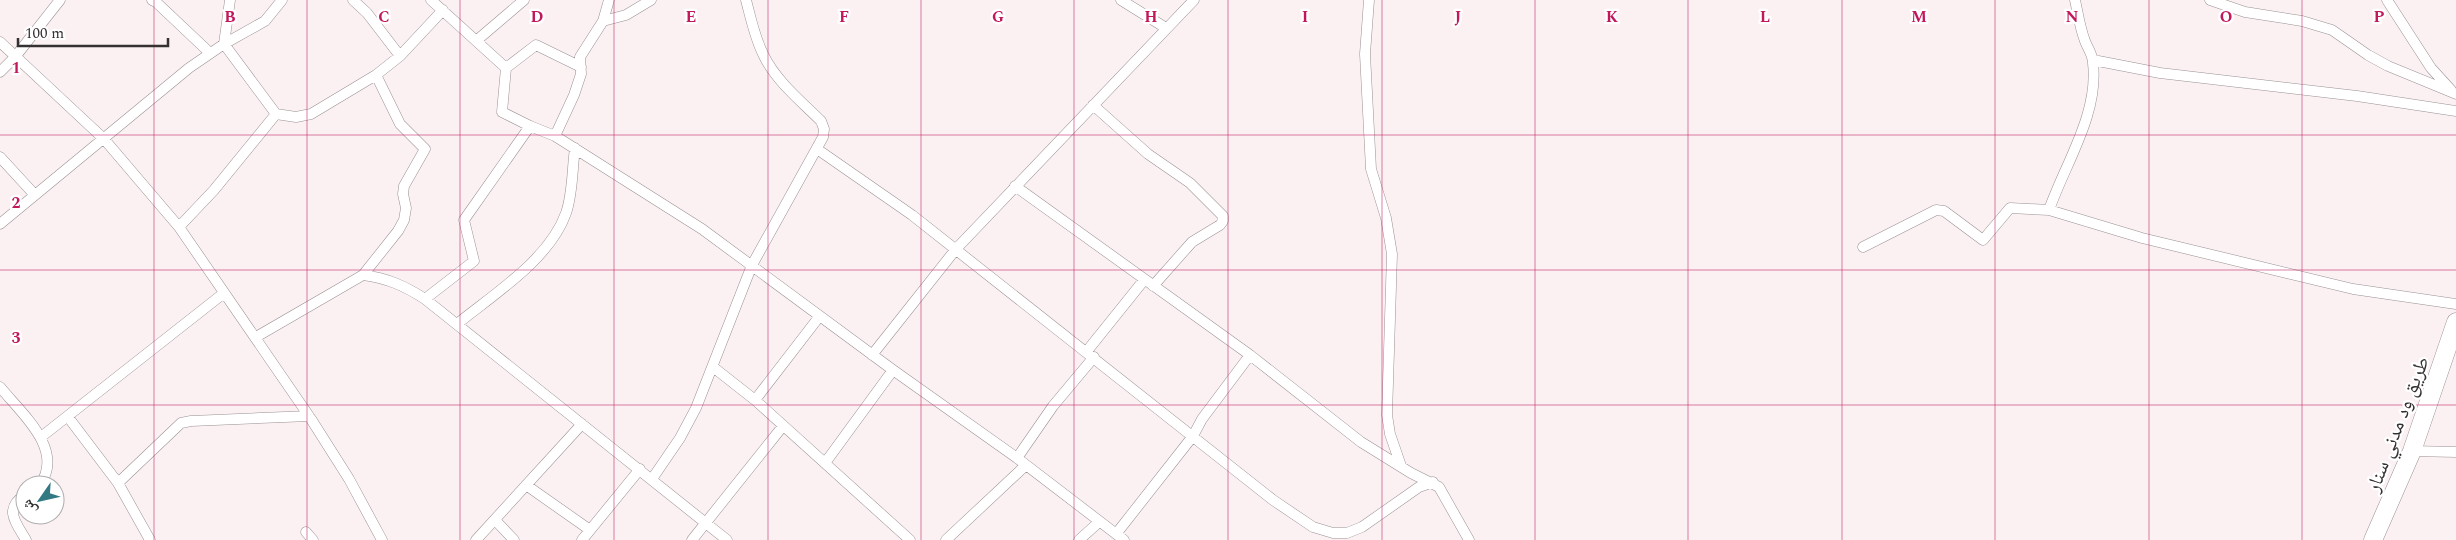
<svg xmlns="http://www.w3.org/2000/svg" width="2456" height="540" viewBox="0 0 2456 540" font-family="Spectral,'Noto Naskh Arabic',serif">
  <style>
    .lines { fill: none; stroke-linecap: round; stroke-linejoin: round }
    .street-casing { stroke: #9a9193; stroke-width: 11 }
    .highway-casing { stroke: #9a9193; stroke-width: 19 }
    .street { stroke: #fff; stroke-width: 10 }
    .highway { stroke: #fff; stroke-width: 18 }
    .grid { fill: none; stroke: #c2185b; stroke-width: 1; stroke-opacity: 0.55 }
    .labels { text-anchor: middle; stroke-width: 4.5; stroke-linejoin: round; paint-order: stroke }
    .street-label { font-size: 20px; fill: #353132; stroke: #fff }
    .grid-label { font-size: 16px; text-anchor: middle; font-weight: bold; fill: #c2185b; stroke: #fff; stroke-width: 4.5; stroke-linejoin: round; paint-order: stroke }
  </style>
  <rect width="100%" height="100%" fill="#fbf1f3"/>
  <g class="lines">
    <g class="street-casing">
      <path id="street" d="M152,0L156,2L210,53
        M230,0L224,44L276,114L296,117L311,114L376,75L400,124L425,149L404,186L403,194L406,208L404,220L398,231L363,275L256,337
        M353,0L367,13L400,56
        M431,0L506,68
        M1121,0L1166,28
        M1369,0L1365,54L1371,169L1386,218L1392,254L1387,415L1390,434L1401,466
        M2210,0L2245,12L2302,21L2332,30L2368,55L2388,66L2456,94
        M2387,0L2431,68L2451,90
        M603,21L626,15L651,0
        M476,41L524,0
        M0,42L104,139L179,227L311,419L349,479L382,540
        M2093,60L2160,73L2357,96L2456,111
        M581,67L536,45L506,68L502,112L530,126L555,136L702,229L893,370L1017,458L1124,540
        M0,72L15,57L60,0
        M376,75L400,56L443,10
        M1093,105L1148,154L1190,183L1223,216V221L1220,225L1192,242L1153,286
        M555,136L574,95L581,74L580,57L603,21L609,0
        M817,149L912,215L1273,500L1313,527L1333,533H1347L1362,527L1419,487L1433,482
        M0,157L34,194
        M1015,186L1250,355L1361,442L1411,473L1439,487L1469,540
        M2049,210C2065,164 2099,114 2093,63C2093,55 2088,49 2085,41C2080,28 2078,14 2075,0
        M0,224L189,68L224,44L265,21L282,0
        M179,227L214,190L276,114
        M1863,247L1936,210L1944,211L1983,240L2010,208L2049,210L2142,238L2353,289L2456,304
        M363,275C387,278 405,286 425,299L727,540
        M425,299L474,261L464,220L530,126
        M457,324C494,294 550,259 566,213C573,193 572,169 575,148
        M1087,351L1144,280
        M872,355L956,249L1194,0
        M713,367L755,400L910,540
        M0,387C21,413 65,449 40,485
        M755,400L819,317
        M68,417L118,483L150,540
        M41,437L224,293
        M2412,451L2456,452
        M1017,458L1053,406L1094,357
        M825,463L893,370
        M652,479L680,438L696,408L752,265L823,137L824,129L821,121C802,102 776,81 764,56C755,39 751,19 746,0
        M118,483L181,423L191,421L309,416
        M526,485L590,530
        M25,495C3,509 16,523 26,540
        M495,520L514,540
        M306,532L313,540
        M1116,534L1193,436L1202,419L1250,355
        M476,540L582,424
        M582,540L640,469
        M692,540L783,426
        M946,540L1026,465
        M1079,540L1099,522"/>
    </g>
    <g class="highway-casing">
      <path id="highway" d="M2373,540L2412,451L2456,322"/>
    </g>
    <use href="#street" class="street"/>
    <use href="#highway" class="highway"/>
  </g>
  <path class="grid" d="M154,0V540M307,0V540M460,0V540M614,0V540M768,0V540M921,0V540M1074,0V540M1228,0V540M1382,0V540M1535,0V540M1688,0V540M1842,0V540M1995,0V540M2149,0V540M2302,0V540M0,135H2456M0,270H2456M0,405H2456"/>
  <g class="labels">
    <g class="street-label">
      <text transform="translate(2397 424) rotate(-69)" y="7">طريق ود مدني سنار</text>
    </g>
  </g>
  <g class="grid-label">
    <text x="230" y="22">B</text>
    <text x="384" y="22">C</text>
    <text x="537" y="22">D</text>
    <text x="691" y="22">E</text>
    <text x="844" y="22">F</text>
    <text x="998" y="22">G</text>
    <text x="1151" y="22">H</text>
    <text x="1305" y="22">I</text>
    <text x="1458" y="22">J</text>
    <text x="1612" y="22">K</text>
    <text x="1765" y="22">L</text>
    <text x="1919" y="22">M</text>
    <text x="2072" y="22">N</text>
    <text x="2226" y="22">O</text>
    <text x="2379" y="22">P</text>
    <text x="16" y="73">1</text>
    <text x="16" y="208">2</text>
    <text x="16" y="343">3</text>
  </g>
  <g transform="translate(40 500) rotate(236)"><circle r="24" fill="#ffffff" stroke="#aeadad"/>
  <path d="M0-4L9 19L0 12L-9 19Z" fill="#327983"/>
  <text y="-8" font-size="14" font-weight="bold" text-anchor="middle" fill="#353132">ش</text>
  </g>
  <path d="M18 38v8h150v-8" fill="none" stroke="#353132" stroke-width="2.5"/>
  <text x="25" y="38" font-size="15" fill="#353132" stroke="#ffffff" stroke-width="4" paint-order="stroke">100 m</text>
</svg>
